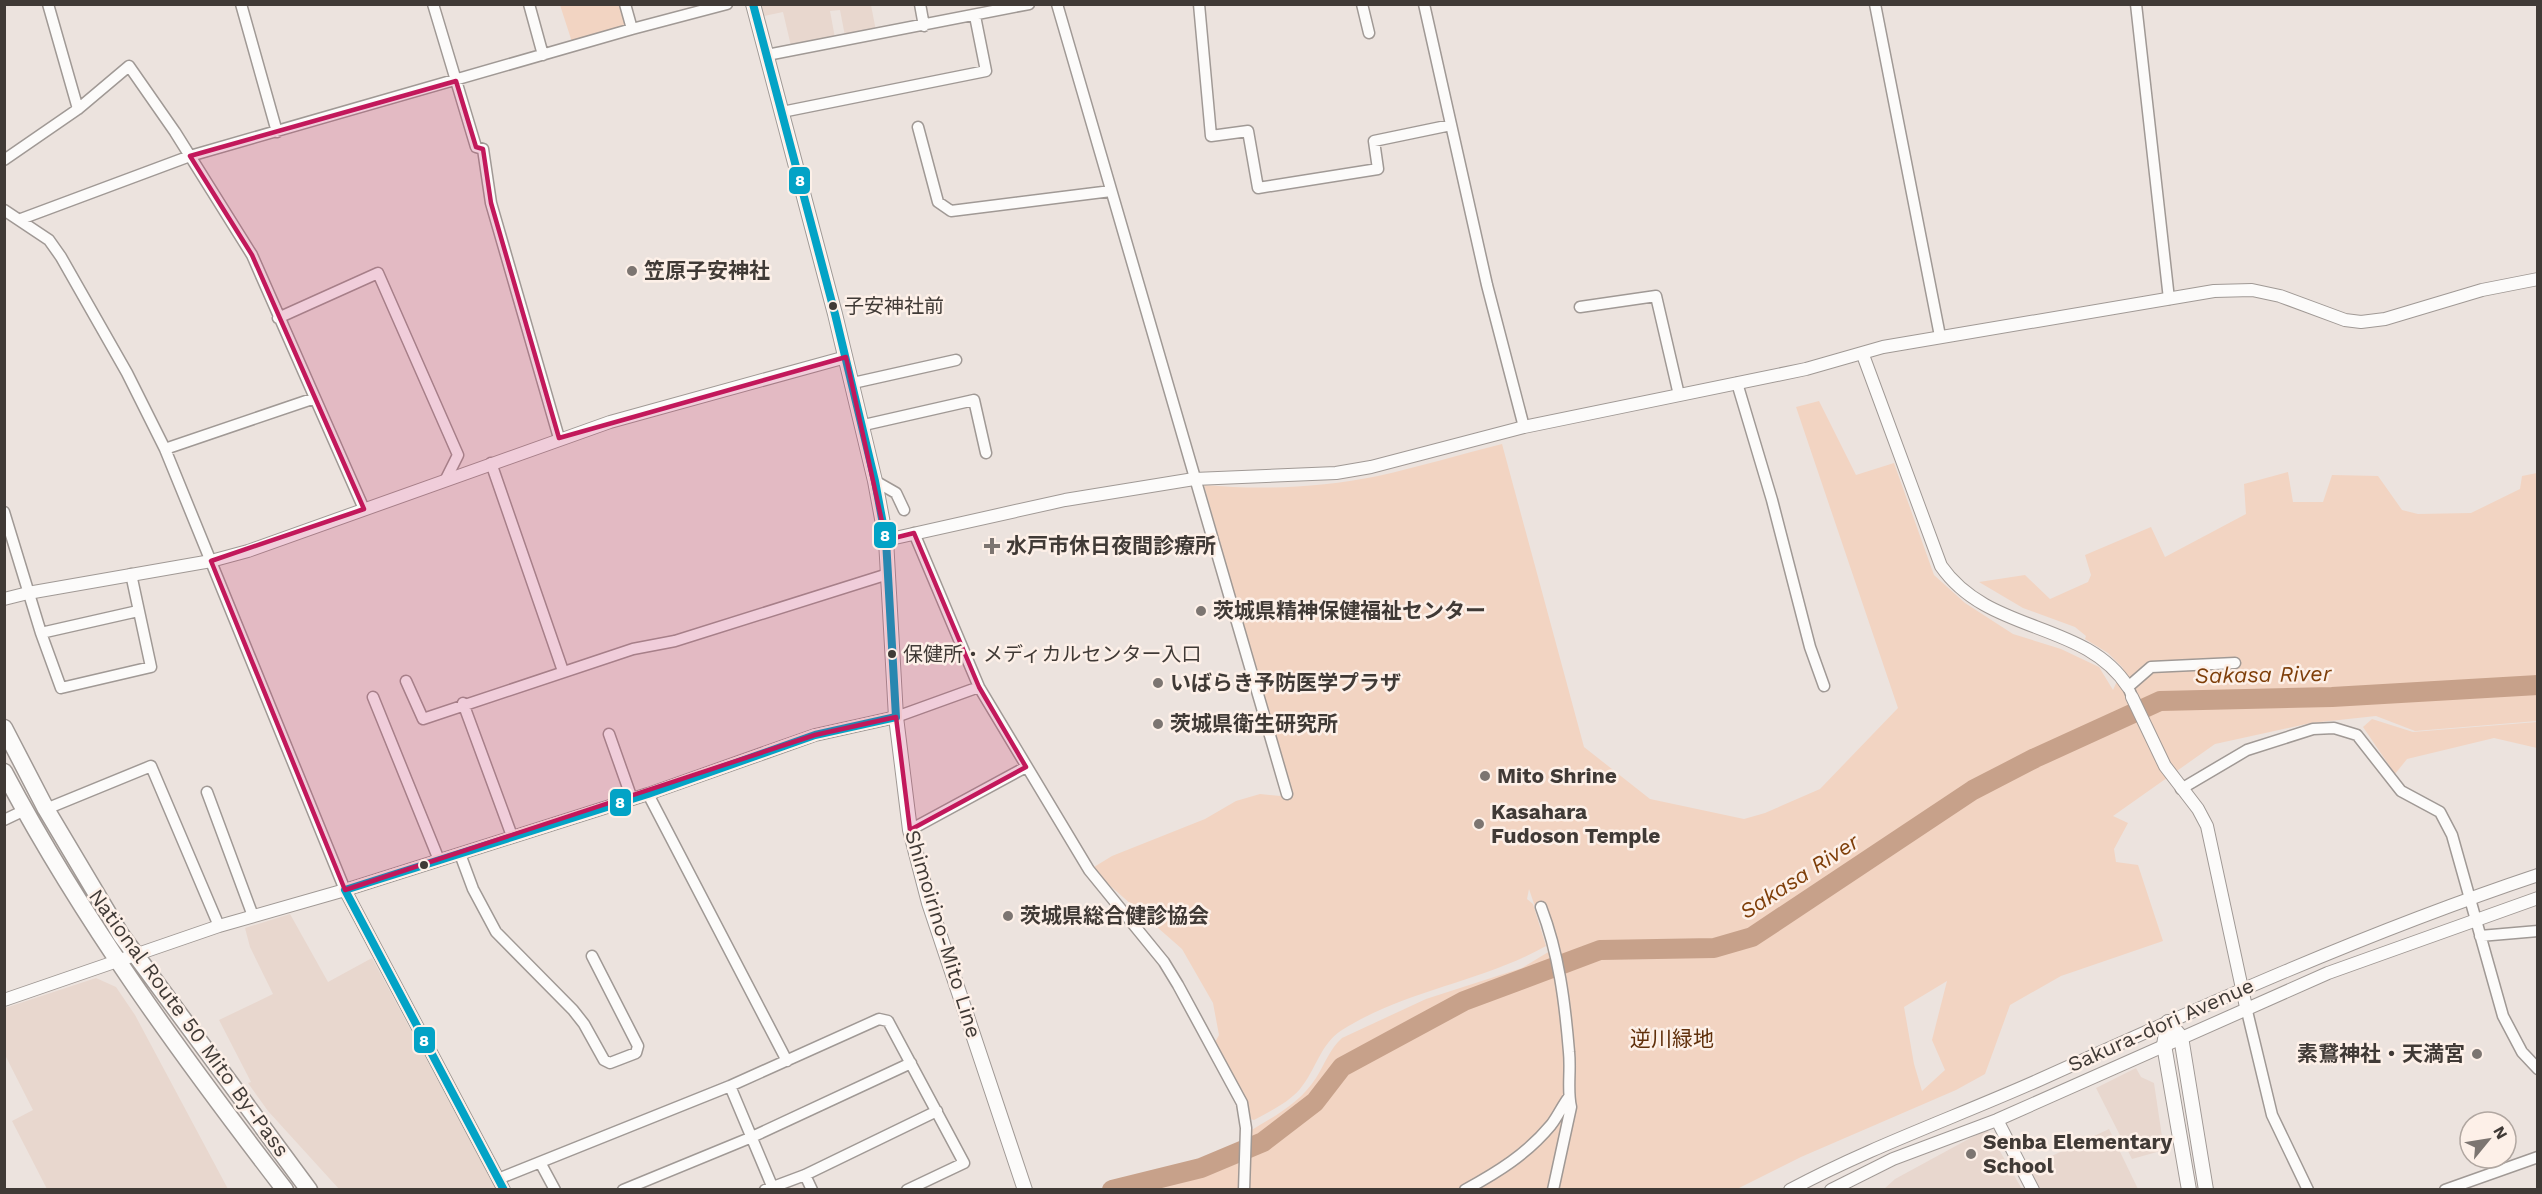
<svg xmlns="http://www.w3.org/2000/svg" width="2542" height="1194" viewBox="0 0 2542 1194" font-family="'Work Sans','Noto Sans JP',sans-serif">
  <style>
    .built { fill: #e8d7ce }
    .green { fill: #f2d4c2; fill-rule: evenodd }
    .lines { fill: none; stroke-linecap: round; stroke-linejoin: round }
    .river { stroke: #c7a18a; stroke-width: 20 }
    .minor-casing { stroke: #a09995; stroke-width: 13 }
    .tertiary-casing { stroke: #a09995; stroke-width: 14 }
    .secondary-casing { stroke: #a09995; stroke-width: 16 }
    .trunk-casing { stroke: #a09995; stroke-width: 19 }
    .minor { stroke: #fcfbfa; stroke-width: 10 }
    .tertiary { stroke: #fcfbfa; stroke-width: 12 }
    .secondary { stroke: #fcfbfa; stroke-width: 14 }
    .trunk { stroke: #fcfbfa; stroke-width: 16 }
    .bus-1-casing { stroke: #fdf0e8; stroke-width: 12 }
    .bus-1 { stroke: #03a3c6; stroke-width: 8 }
    .marked { fill: #c2185b; fill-opacity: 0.2; stroke: #c2185b; stroke-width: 4.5; stroke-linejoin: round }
    .poi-dot { fill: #7c7571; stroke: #fdf0e8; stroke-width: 2 }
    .bus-dot { fill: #403a36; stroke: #fdf0e8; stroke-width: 2 }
    .labels { text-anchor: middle; stroke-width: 5; stroke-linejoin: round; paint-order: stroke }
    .bus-label { font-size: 20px; fill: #403a36; stroke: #fdf0e8; text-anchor: start }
    .poi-label { font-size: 21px; font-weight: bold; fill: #403a36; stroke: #fdf0e8; text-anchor: start }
    .street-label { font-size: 21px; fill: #403a36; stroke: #fdf0e8 }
    .park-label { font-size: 21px; fill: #61300b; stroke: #fdf0e8 }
    .water-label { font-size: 22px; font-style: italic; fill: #7e3e09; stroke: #fdf0e8 }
    .line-badge { stroke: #fdf0e8; stroke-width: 2 }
    .badge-label { font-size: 16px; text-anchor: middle; font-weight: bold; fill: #fff }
  </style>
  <rect width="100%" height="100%" fill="#ece3de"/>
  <path class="built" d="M761,5H871L876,31L845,36L840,10L830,11L835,38L791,46L783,12L764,16Z
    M290,914L328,982L372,958L496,1189H339L268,1111L248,1083L251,1082L219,1020L273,994L250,947L245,928Z
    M96,978L116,987L135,1015L228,1189H47L12,1121L33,1110L5,1055V1008Z
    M2136,1068L2141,1077L2154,1083L2164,1150L2132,1159L2096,1088Z
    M1987,1129L2022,1189L1883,1190L1895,1179Z
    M2109,1129L2138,1189H2039L2026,1168Z"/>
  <path class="green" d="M560,5H621L627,26L572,42Z
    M1819,401L1856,475L1894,463L1934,575L1965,603L2013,634L2061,649L2099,667L2113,690L2123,668L2108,653L2085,639L2086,636L2075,627L2023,608L1979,582L2025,575L2050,599L2088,582L2091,575L2085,555L2151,527L2165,557L2246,514L2244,484L2288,472L2293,502H2323L2332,475L2378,476L2402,510L2418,514L2471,513L2520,489L2522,476L2537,473V721L2415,731L2376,716L2311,723L2215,744L2113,816L2128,823L2114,849L2116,862L2138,865L2163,941L2061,976L2010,1005L1985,1074L1956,1090L1801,1157L1737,1189H1142L1251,1157L1250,1131C1275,1116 1300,1103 1316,1078C1325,1064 1329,1050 1342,1038L1426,999L1522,968L1550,951L1529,889L1527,899L1533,904L1546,946C1482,982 1405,990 1342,1030C1320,1044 1316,1070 1300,1089C1288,1103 1270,1111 1254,1120L1250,1119L1246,1101L1214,1044L1219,1035L1213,1003L1182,949L1107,883L1094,867L1112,856L1205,819L1236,801L1260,794L1291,797L1204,485C1261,490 1321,488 1378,476C1419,467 1461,454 1502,444L1584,747L1650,799L1744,819L1765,813L1820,789L1898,708L1796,407ZM1947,981L1932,1040L1945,1070L1922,1091L1914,1064L1904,1007Z
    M2372,719L2413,732L2537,722V748L2494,738L2407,759L2395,774L2363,727Z"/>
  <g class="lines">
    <path class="river" d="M1112,1190L1201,1168L1263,1142L1315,1102L1342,1067L1464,1001L1600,950L1714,948L1752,937L1973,790L2035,758L2160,701L2332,697L2538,685"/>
    <g class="minor-casing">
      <path id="minor" d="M48,4L78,109
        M241,4L277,132
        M433,4L476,147L483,149L491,203L559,438
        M529,4L543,55
        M625,4L632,29
        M920,4L924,26
        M1057,4L1287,794
        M1199,4L1211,136L1248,131L1258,188L1378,169L1374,141L1451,125
        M1362,4L1369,33
        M1424,4L1487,285L1524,427
        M1875,4L1940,336
        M2136,4L2169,299
        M767,55L1029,4
        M782,112L986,71L975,16
        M918,127L938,202L951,211L1111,191
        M4,160L78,109L129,66L175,132L252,255L364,509
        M4,210L49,240L61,257L127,373L165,449L345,890
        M21,219L190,156L632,29L727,4
        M1580,307L1656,296L1679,395
        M278,318L378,273L458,455L446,479
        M853,383L956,360
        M1737,383L1772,500L1810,647L1824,686
        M864,425L974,400L986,453
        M165,449L315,398
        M491,463L563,671
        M875,481L896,493L904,510
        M4,512L41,633L61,688L151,667L131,574
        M914,533L979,687L1089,870L1164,962L1178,985L1242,1103L1246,1128L1244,1190
        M41,633L138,611
        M406,681L423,719L633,649L675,641L888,574
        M2131,694L2128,687L2151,667L2235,663
        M373,697L439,860
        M463,703L512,836
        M896,717L979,687
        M609,734L632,799
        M2181,789L2247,750L2313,729L2334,728L2357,735L2401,791L2440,812L2452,835L2503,1016L2522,1052L2538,1069
        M207,792L253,916
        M648,794L787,1061
        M46,809L151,766L219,926
        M4,820L25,810
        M910,830L1026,767
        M460,854L473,889L496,932L573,1010L584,1024L604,1060L610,1063L636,1053L638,1046L592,956
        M1541,907C1559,954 1565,1003 1569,1052C1571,1071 1567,1090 1571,1107L1553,1190
        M2480,936L2538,931
        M2246,1007L2272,1115L2308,1190
        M730,1086L772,1186
        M541,1164L555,1190
        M805,1175L812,1190
        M498,1179L730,1086L879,1019L888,1021L964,1163L907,1190
        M623,1190L752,1137L911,1063
        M765,1190L805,1175L937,1111
        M1465,1190C1498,1172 1527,1154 1551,1125C1558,1116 1562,1106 1569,1097
        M2445,1190L2538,1157"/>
    </g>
    <g class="tertiary-casing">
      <path id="tertiary" d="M1863,355L1941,566C1989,635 2085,620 2128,687
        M886,540L1065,500L1194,479L1336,473L1371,467L1524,427L1806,369L1883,347L2214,291L2252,290L2280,296L2345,320L2361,322L2385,319L2482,290L2538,279
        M4,599L28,593L211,561L248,551L610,422L846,357
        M2132,697L2165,766L2198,809L2207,826L2246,1007
        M345,890L504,1190
        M4,1000L219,926L345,890L648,794L815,735L896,717
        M1997,1120L2033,1190
        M1790,1190C1870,1147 1956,1117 2039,1080C2203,1006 2367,932 2538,875
        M1831,1190L1893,1159L1997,1120L2328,973L2538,898"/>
    </g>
    <g class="secondary-casing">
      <path id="secondary" d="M753,4L835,314L875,481L886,540L896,717L910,830L929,903L1025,1190
        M2168,1022L2181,1037L2206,1190
        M2168,1022L2164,1045L2189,1190"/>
    </g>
    <g class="trunk-casing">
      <path id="trunk" d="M4,728L46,809L121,935L309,1190
        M4,772C83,921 182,1056 285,1190"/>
    </g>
    <use href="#minor" class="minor"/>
    <use href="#tertiary" class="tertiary"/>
    <use href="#secondary" class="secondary"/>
    <use href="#trunk" class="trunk"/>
    <g class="bus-1-casing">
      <path id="bus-1" d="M753,4L835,314L875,481L886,540L896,717
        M345,890L648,794L815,735L896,717
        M345,890L504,1190"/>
    </g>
    <use href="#bus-1" class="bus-1"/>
  </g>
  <path class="marked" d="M456,81L476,147L483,149L491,203L559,438L846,357L886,540L914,533L979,687L1026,767L910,830L896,717L815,735L345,890L211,561L364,509L252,255L190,156Z"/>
  <g class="poi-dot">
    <circle cx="632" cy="271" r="6"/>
    <path d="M989 537h6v6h6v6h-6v6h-6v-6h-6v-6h6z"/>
    <circle cx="1201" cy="611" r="6"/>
    <circle cx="1158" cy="683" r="6"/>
    <circle cx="1158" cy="724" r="6"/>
    <circle cx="1485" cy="776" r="6"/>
    <circle cx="1479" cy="824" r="6"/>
    <circle cx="1008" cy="916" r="6"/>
    <circle cx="2477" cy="1054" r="6"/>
    <circle cx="1971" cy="1154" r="6"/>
  </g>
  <g class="bus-dot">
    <circle cx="833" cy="306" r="5"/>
    <circle cx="892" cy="654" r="5"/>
    <circle cx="424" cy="865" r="5"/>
  </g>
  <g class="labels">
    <g class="bus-label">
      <text x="844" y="313">子安神社前</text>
      <text x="903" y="661">保健所・メディカルセンター入口</text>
    </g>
    <g class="poi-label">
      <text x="644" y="278">笠原子安神社</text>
      <text x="1006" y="553">水戸市休日夜間診療所</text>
      <text x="1213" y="618">茨城県精神保健福祉センター</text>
      <text x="1170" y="690">いばらき予防医学プラザ</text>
      <text x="1170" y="731">茨城県衛生研究所</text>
      <text x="1497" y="783">Mito Shrine</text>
      <text x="1491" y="819">Kasahara<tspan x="1491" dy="24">Fudoson Temple</tspan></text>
      <text x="1020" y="923">茨城県総合健診協会</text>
      <text x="2465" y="1061" text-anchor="end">素鵞神社・天満宮</text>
      <text x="1983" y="1149">Senba Elementary<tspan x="1983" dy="24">School</tspan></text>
    </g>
    <g class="street-label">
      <text transform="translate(943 934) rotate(73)" y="7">Shimoirino-Mito Line</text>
      <text transform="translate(189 1023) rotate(54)" y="7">National Route 50 Mito By-Pass</text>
      <text transform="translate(2161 1025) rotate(-24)" y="7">Sakura-dori Avenue</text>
    </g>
    <g class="park-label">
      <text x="1672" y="1046">逆川緑地</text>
    </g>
    <g class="water-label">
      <text transform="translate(2263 674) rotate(-1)" y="8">Sakasa River</text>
      <text transform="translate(1799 876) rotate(-33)" y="8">Sakasa River</text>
    </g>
  </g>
  <g class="line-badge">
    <rect x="788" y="166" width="23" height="29" rx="6" fill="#03a3c6"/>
    <rect x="873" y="521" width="24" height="28" rx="6" fill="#03a3c6"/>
    <rect x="609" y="788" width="23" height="29" rx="6" fill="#03a3c6"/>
    <rect x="413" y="1026" width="23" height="28" rx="6" fill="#03a3c6"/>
  </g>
  <g class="badge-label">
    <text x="800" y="186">8</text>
    <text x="885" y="541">8</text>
    <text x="620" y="808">8</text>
    <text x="424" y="1046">8</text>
  </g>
  <rect width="2542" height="1194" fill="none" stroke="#403a36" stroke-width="12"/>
  <g transform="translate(2488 1140) rotate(60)"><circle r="28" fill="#fdf0e8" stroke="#b1a7a1" stroke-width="1.5"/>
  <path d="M0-4.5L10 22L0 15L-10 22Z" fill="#7c7571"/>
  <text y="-9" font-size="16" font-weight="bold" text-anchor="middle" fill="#403a36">N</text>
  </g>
</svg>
